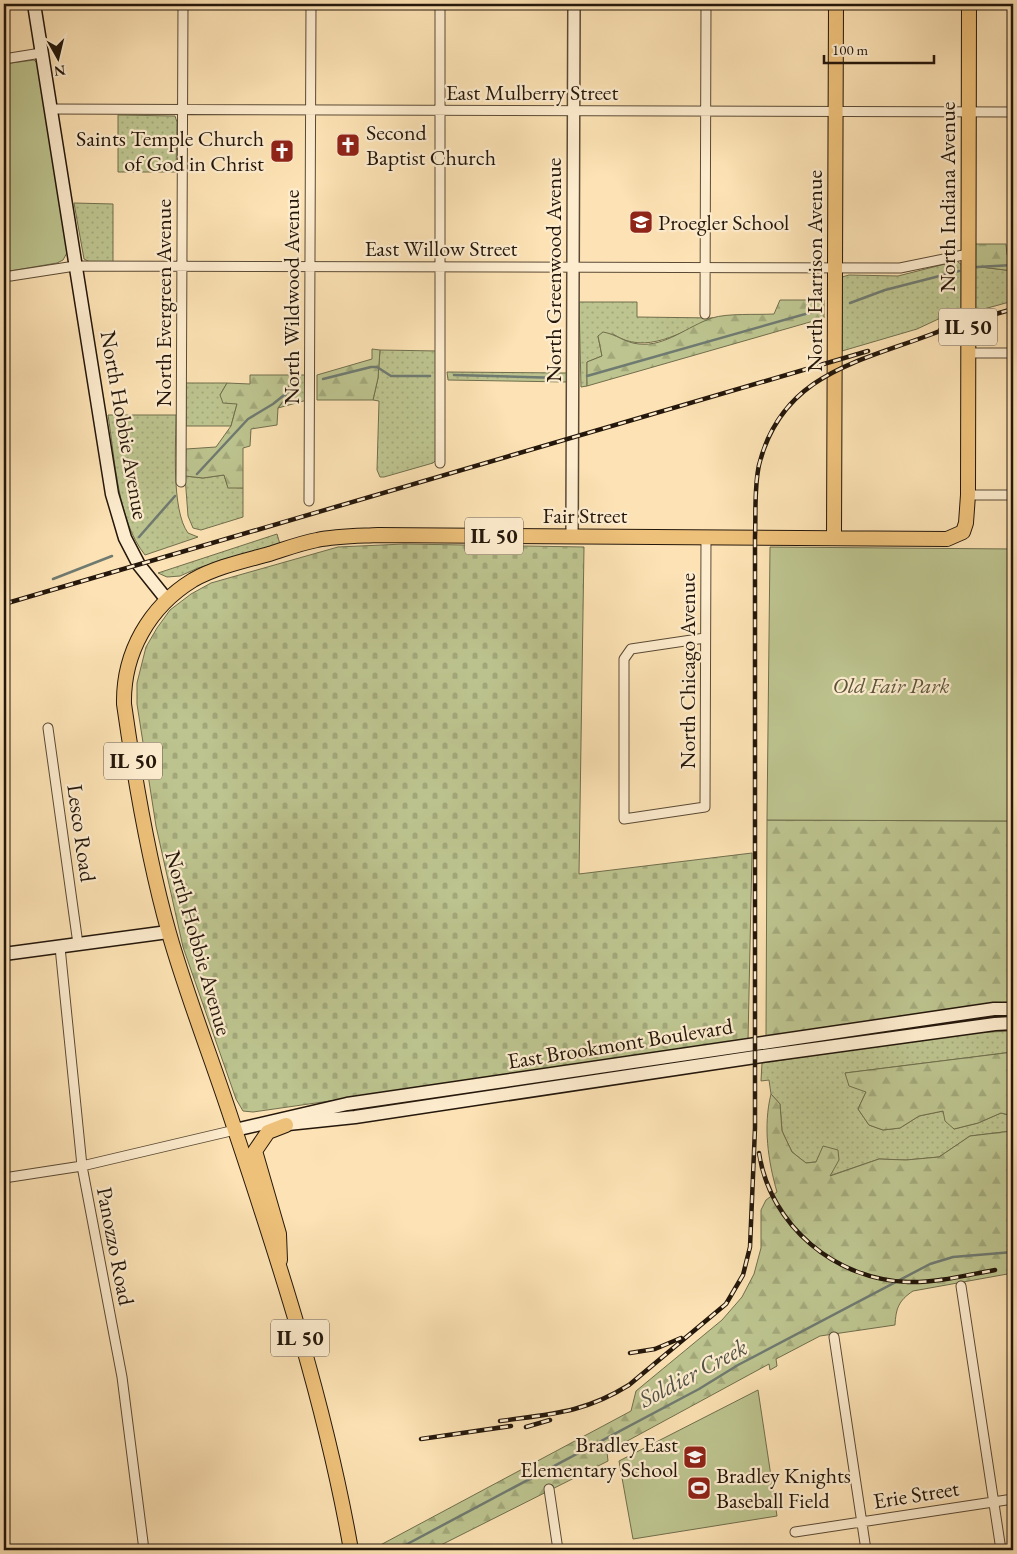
<svg xmlns="http://www.w3.org/2000/svg" width="1017" height="1554" viewBox="0 0 1017 1554" font-family="'EB Garamond',serif">
  <style>
    .grass { fill: url(#grass-dots); stroke: #706e4d }
    .forest { fill: url(#forest-firs); stroke: #706e4d }
    .cemetery { fill: url(#cemetery-stones); stroke: #706e4d }
    .green { fill: #bdc48f; stroke: #706e4d }
    .lines { fill: none; stroke-linecap: round; stroke-linejoin: round }
    .stream { stroke: #6f7a71; stroke-width: 2.5 }
    .minor-casing { stroke: #5a4a35; stroke-width: 11 }
    .tertiary-casing { stroke: #5a4a35; stroke-width: 14 }
    .secondary-casing { stroke: #24170b; stroke-width: 15 }
    .primary-casing { stroke: #24170b; stroke-width: 16 }
    .minor { stroke: #fdecce; stroke-width: 9 }
    .tertiary { stroke: #fdecce; stroke-width: 11 }
    .secondary { stroke: #fdecce; stroke-width: 12 }
    .primary { stroke: #eec17a; stroke-width: 14 }
    .rail-casing { stroke: #24170b; stroke-width: 4.5 }
    .rail { stroke: #fdecce; stroke-width: 2.5; stroke-dasharray: 8; stroke-linecap: butt }
    .labels { text-anchor: middle; stroke-width: 4.5; stroke-linejoin: round; paint-order: stroke }
    .shield { fill: #fdecce; stroke: #655746; stroke-width: 1 }
    .shield-label { font-size: 21px; font-weight: bold; fill: #24170b }
    .street-label { font-size: 22px; fill: #24170b; stroke: #fdecce }
    .poi-label { font-size: 22px; fill: #24170b; stroke: #fdecce; text-anchor: start }
    .park-label { font-size: 22px; font-style: italic; fill: #5a5439; stroke: #fdecce }
    .water-label { font-size: 24px; font-style: italic; fill: #505146; stroke: #fdecce }
  </style>
  <defs>
    <pattern id="grass-dots" width="8" height="8" patternUnits="userSpaceOnUse" patternTransform="scale(1.25)"><rect width="8" height="8" fill="#bdc48f"/><path d="M2 2h.1M6 6h.1" fill="none" stroke="#a2a87a" stroke-width="1.8" stroke-linecap="round"/></pattern>
    <pattern id="forest-firs" width="22" height="20" patternUnits="userSpaceOnUse" patternTransform="scale(1.25)"><rect width="22" height="20" fill="#bdc48f"/><path d="M5 1l3.5 6h-7zM16 11l3.5 6h-7z" fill="#a2a87a"/></pattern>
    <pattern id="cemetery-stones" width="16" height="16" patternUnits="userSpaceOnUse" patternTransform="scale(1.25)"><rect width="16" height="16" fill="#bdc48f"/><path d="M2 7V4a2 2 0 0 1 4 0v3zM10 15v-3a2 2 0 0 1 4 0v3z" fill="#a2a87a"/></pattern>
  </defs>
  <rect width="100%" height="100%" fill="#fce2b4"/>
  <filter id="stains"><feTurbulence type="fractalNoise" baseFrequency=".004" numOctaves="4"/><feColorMatrix values="0 0 0 0 .2 0 0 0 0 .09 0 0 0 0 .02 0 0 0 .5 -.17"/></filter>
  <radialGradient id="worn" r=".72"><stop offset=".6" stop-color="#630" stop-opacity="0"/><stop offset="1" stop-color="#630" stop-opacity=".3"/></radialGradient>
  <path class="grass" d="M118,115L175,116L177,122L176,172H118Z
    M74,203L113,204V262H90L84,259Z
    M957,261L963,266V315L955,318L947,315L917,329L842,351V277L849,275L898,276Z
    M973,266L1013,271V301L973,312Z
    M579,302H637V317L713,318C681,332 646,356 613,334L598,336L602,356L587,362V386L581,387Z
    M380,350L438,351L437,459L433,463L384,477H380L377,470L379,401L373,400L378,378Z
    M447,372L567,373V382L448,380Z
    M292,375H307V400L278,408L285,399Z
    M186,383H227L220,395L237,404L231,426H186Z
    M108,415H176C176,443 171,510 188,533L198,537L145,555C117,520 115,458 108,415Z
    M224,475L228,487L243,488V517L201,530L193,528L188,516L185,476L203,478Z
    M277,534L280,544L198,568L180,576L167,577L158,573Z
    M1013,1031V1052L845,1073L866,1092L858,1109L869,1125L883,1130L900,1128L919,1116L943,1111L954,1129L978,1123L1001,1113L1013,1116L1012,1131L970,1136L939,1157L906,1160L879,1159L829,1176L816,1162L806,1163L792,1152L782,1131L780,1104L771,1094L769,1080L761,1081L762,1063L967,1033Z"/>
  <path class="forest" d="M972,244H1006L1007,255H1013V271L973,266Z
    M780,300H824V318L587,386V362L602,356L598,336L603,332C616,334 625,343 639,344C665,347 688,326 712,318C728,313 756,315 774,314Z
    M372,349L380,350L378,378L373,400H317V375L372,359Z
    M250,375H292L285,399L278,408L277,425L251,429L250,446L243,448V488H228L224,475L203,478L185,476L186,449L216,447L231,426L237,404L223,403L220,395L227,383L250,384Z
    M767,820L1013,821V1005L766,1037Z
    M1013,1052V1116L1001,1113L978,1123L954,1129L945,1121L943,1111L919,1116L900,1128L883,1130L869,1125L858,1109L866,1092L849,1086L845,1073Z
    M771,1094L780,1104L782,1131L792,1152L806,1163L816,1162L823,1146L838,1150L839,1160L830,1176L879,1159L906,1160L939,1157L970,1136L1012,1131L1013,1120V1273L913,1291C898,1301 896,1309 895,1325L820,1336L776,1359L777,1366L770,1370L769,1364L607,1452L608,1461L431,1550H371L631,1411L636,1391L722,1320L742,1297L754,1274L761,1248V1210L766,1200L777,1192C768,1161 763,1126 771,1094Z"/>
  <path class="cemetery" d="M404,544L584,547L579,874L752,853L748,1041L253,1112L243,1111L236,1099L183,947L156,826L137,704V683L146,647L157,628L170,610L191,594L211,583L338,547Z"/>
  <path class="green" d="M34,60L37,63L68,251L63,260L57,263L4,272V64Z
    M770,547L1013,549V821L767,820Z
    M758,1390L777,1516L633,1539L619,1461Z"/>
  <g class="lines">
    <path class="stream" d="M977,267L1013,265
      M850,303L885,290L959,271
      M454,375L561,378
      M587,376L823,309
      M323,379L371,367H377L391,376H430
      M197,474L248,419L273,404L299,383
      M139,537L175,496
      M53,579L112,556
      M396,1550L699,1389L738,1365L930,1264L953,1257L1013,1252"/>
    <g class="minor-casing">
      <path id="minor" d="M4,59L41,53
        M50,109L1013,112
        M4,277L75,266L900,268L968,254
        M705,314L706,4
        M968,353H1013
        M440,463V4
        M181,482L183,4
        M968,495H1013
        M309,501L311,4
        M705,638L631,649L624,659V819L705,807L706,536
        M48,728L78,944
        M60,947L82,1166L122,1377L144,1550
        M4,1178L82,1166L235,1130
        M961,1286L1001,1550
        M834,1337L866,1550
        M549,1489L558,1550
        M795,1532L1013,1499"/>
    </g>
    <g class="tertiary-casing">
      <path id="tertiary" d="M572,537L574,4"/>
    </g>
    <g class="secondary-casing">
      <path id="secondary" d="M34,4L112,494L125,538L139,565L167,600
        M4,954L168,932
        M288,1124L355,1117L755,1057L995,1024L1013,1023
        M235,1130L347,1104L994,1009H1013"/>
    </g>
    <g class="primary-casing">
      <path id="primary" d="M834,538L836,4
        M280,1260L279,1234L255,1151L268,1132L286,1125
        M351,1550C326,1407 281,1268 235,1130C214,1064 188,1000 169,933C148,859 135,781 124,704C123,653 149,607 193,580C216,567 244,561 269,554C285,549 301,543 317,540C336,536 358,536 378,535L947,539L963,532L966,523L968,495L969,4"/>
    </g>
    <use href="#minor" class="minor"/>
    <use href="#tertiary" class="tertiary"/>
    <use href="#secondary" class="secondary"/>
    <use href="#primary" class="primary"/>
    <g class="rail-casing">
      <path id="rail" d="M940,330L1013,309
        M4,604L868,351
        M759,1153C770,1226 836,1280 908,1282C936,1283 967,1275 995,1270
        M630,1353L655,1349L681,1338
        M500,1421C551,1414 584,1413 629,1385L726,1304L743,1275L750,1247L755,1128V537C756,514 754,488 759,465C783,369 867,361 945,329
        M526,1427L550,1420
        M421,1439L511,1426"/>
    </g>
    <use href="#rail" class="rail"/>
  </g>
  <defs>
    <g id="church-square" transform="scale(1.25)"><rect x="-9" y="-9" width="18" height="18" rx="4" fill="#8f2418" stroke="#fdecce"/><path d="M-1.2-6h2.4v3.5h3.3v2.4h-3.3V6h-2.4V-.1h-3.3v-2.4h3.3Z" fill="#fff"/></g>
    <g id="school-square" transform="scale(1.25)"><rect x="-9" y="-9" width="18" height="18" rx="4" fill="#8f2418" stroke="#fdecce"/><path d="M0-5L7-2L0 1L-7-2ZM-4 1L0 2.5L4 1V4Q0 6-4 4Z" fill="#fff"/></g>
    <g id="stadium-square" transform="scale(1.25)"><rect x="-9" y="-9" width="18" height="18" rx="4" fill="#8f2418" stroke="#fdecce"/><path d="M0-5a6.5 5 0 1 0 0 10a6.5 5 0 1 0 0-10ZM-3.5-1.8h7v3.6h-7Z" fill="#fff"/></g>
  </defs>
  <g fill-rule="evenodd">
    <use href="#church-square" x="348" y="145"/>
    <use href="#church-square" x="282" y="151"/>
    <use href="#school-square" x="641" y="222"/>
    <use href="#school-square" x="695" y="1457"/>
    <use href="#stadium-square" x="699" y="1488"/>
  </g>
  <g class="labels">
    <g class="shield">
      <rect x="939" y="308.5" width="58" height="37" rx="4"/>
      <rect x="465" y="517.5" width="58" height="37" rx="4"/>
      <rect x="104" y="742.5" width="58" height="37" rx="4"/>
      <rect x="271" y="1319.5" width="58" height="37" rx="4"/>
    </g>
    <g class="shield-label">
      <text x="968" y="334">IL 50</text>
      <text x="494" y="543">IL 50</text>
      <text x="133" y="768">IL 50</text>
      <text x="300" y="1345">IL 50</text>
    </g>
    <g class="street-label">
      <text x="532" y="100">East Mulberry Street</text>
      <text transform="translate(947 197) rotate(-90)" y="8">North Indiana Avenue</text>
      <text x="441" y="256">East Willow Street</text>
      <text transform="translate(553 270) rotate(-90)" y="8">North Greenwood Avenue</text>
      <text transform="translate(814 271) rotate(-90)" y="8">North Harrison Avenue</text>
      <text transform="translate(291 297) rotate(-90)" y="8">North Wildwood Avenue</text>
      <text transform="translate(163 303) rotate(-90)" y="8">North Evergreen Avenue</text>
      <text transform="translate(125 425) rotate(80)" y="8">North Hobbie Avenue</text>
      <text x="585" y="523">Fair Street</text>
      <text transform="translate(687 671) rotate(-90)" y="8">North Chicago Avenue</text>
      <text transform="translate(82 833) rotate(82)" y="8">Lesco Road</text>
      <text transform="translate(199 943) rotate(74)" y="8">North Hobbie Avenue</text>
      <text transform="translate(620 1043) rotate(-9)" y="8">East Brookmont Boulevard</text>
      <text transform="translate(116 1246) rotate(79)" y="8">Panozzo Road</text>
      <text transform="translate(916 1494) rotate(-9)" y="8">Erie Street</text>
    </g>
    <g class="poi-label">
      <text x="366" y="140">Second<tspan x="366" dy="25">Baptist Church</tspan></text>
      <text x="264" y="146" text-anchor="end">Saints Temple Church<tspan x="264" dy="25">of God in Christ</tspan></text>
      <text x="658" y="230">Proegler School</text>
      <text x="678" y="1452" text-anchor="end">Bradley East<tspan x="678" dy="25">Elementary School</tspan></text>
      <text x="716" y="1483">Bradley Knights<tspan x="716" dy="25">Baseball Field</tspan></text>
    </g>
    <g class="park-label">
      <text x="891" y="693">Old Fair Park</text>
    </g>
    <g class="water-label">
      <text transform="translate(693 1373) rotate(-28)" y="8">Soldier Creek</text>
    </g>
  </g>
  <rect width="1017" height="1554" fill="none" stroke="#fce2b4" stroke-width="20"/>
  <rect x="5" y="5" width="1007" height="1544" fill="none" stroke="#24170b" stroke-width="2.5"/>
  <rect x="10" y="10" width="997" height="1534" fill="none" stroke="#24170b"/>
  <g transform="translate(58 58) rotate(172)" stroke="#fdecce" stroke-width="4" paint-order="stroke">
  <path d="M0-4L9 19L0 12L-9 19Z" fill="#24170b"/>
  <text y="-8" font-size="14" font-weight="bold" text-anchor="middle" fill="#24170b">N</text>
  </g>
  <path d="M824 55v8h110v-8" fill="none" stroke="#24170b" stroke-width="2.5"/>
  <text x="832" y="55" font-size="15" fill="#24170b" stroke="#fdecce" stroke-width="4" paint-order="stroke">100 m</text>
  <rect width="100%" height="100%" filter="url(#stains)"/>
  <rect width="100%" height="100%" fill="url(#worn)"/>
</svg>
